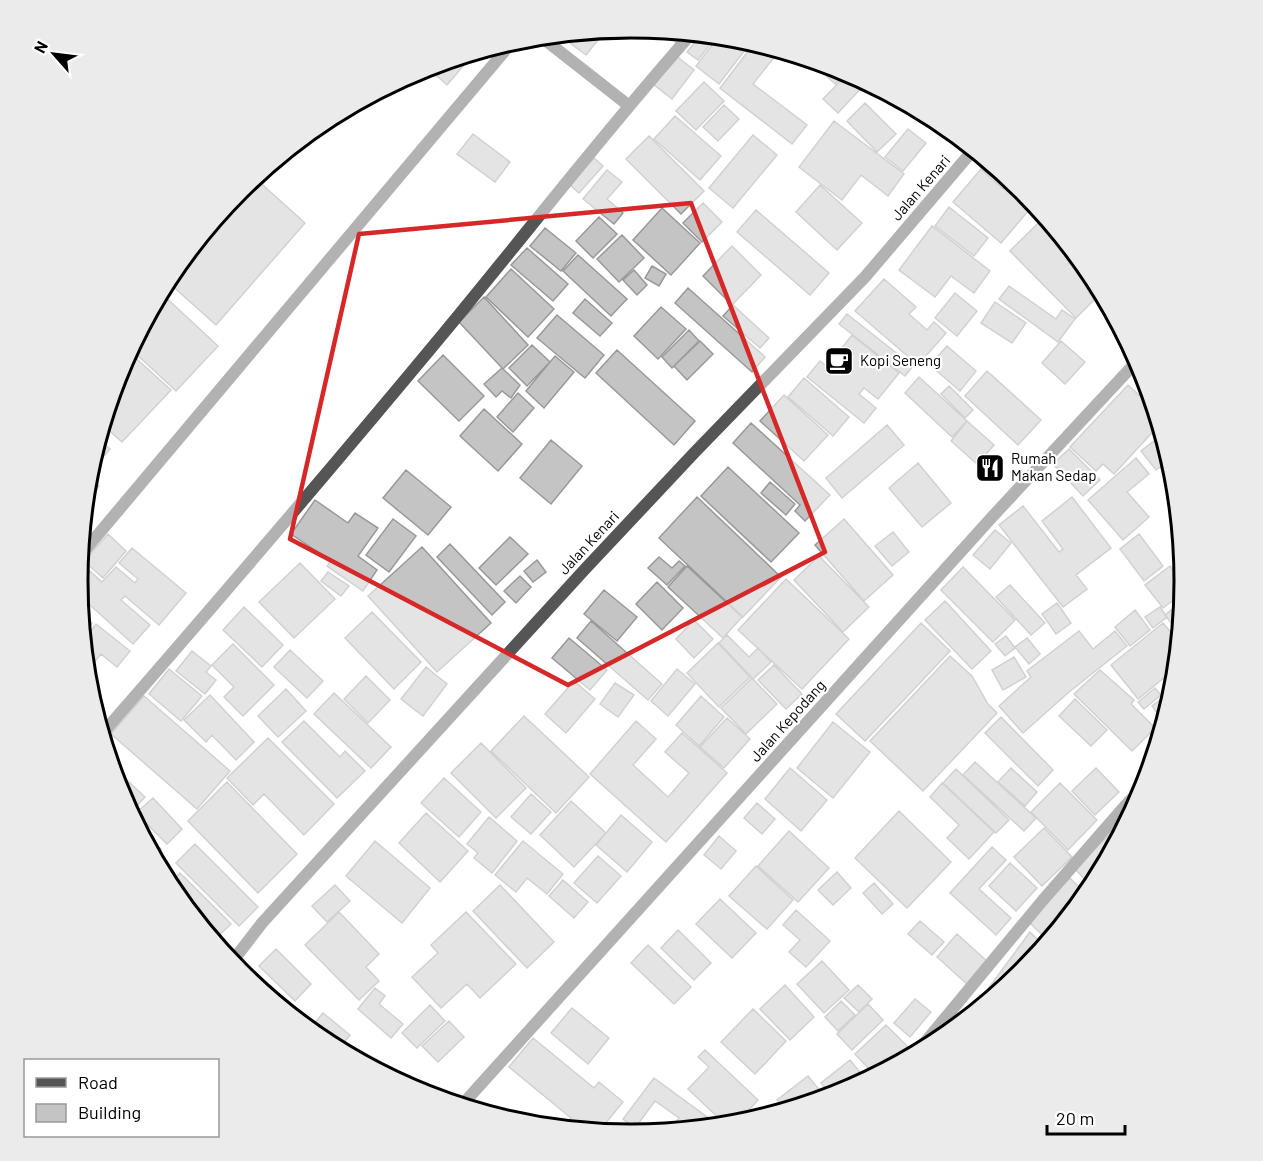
<svg xmlns="http://www.w3.org/2000/svg" width="1263" height="1161" viewBox="0 0 1263 1161" font-family="Barlow,sans-serif">
  <style>
    .building { fill: #c4c4c4; stroke: #999; stroke-width: 1.5 }
    .lines { fill: none; stroke-linecap: round; stroke-linejoin: round }
    .street { stroke: #555; stroke-width: 12 }
    .marked { fill: none; stroke: #d62828; stroke-width: 4.5; stroke-linejoin: round }
    .labels { text-anchor: middle; stroke-width: 4.5; stroke-linejoin: round; paint-order: stroke }
    .street-label { font-size: 15px; fill: #000; stroke: #fff }
    .poi-label { font-size: 15px; fill: #000; stroke: #fff; text-anchor: start }
    .rim { fill: none; stroke: #000; stroke-width: 3 }
  </style>
  <rect width="100%" height="100%" fill="#fff"/>
  <path class="building" d="M606,30L586,55L558,34Z
    M672,31L685,32L677,43L668,37Z
    M701,34L717,35L698,60L687,52Z
    M719,36L740,38L752,41L719,84L696,66Z
    M755,42L780,50L753,84L807,125L792,144L720,88Z
    M475,52L447,85L427,67Z
    M675,55L694,70L672,99L653,84Z
    M812,60L844,69L847,71L835,84L811,61Z
    M849,72L867,82L838,113L823,99Z
    M704,82L724,101L696,130L676,111Z
    M865,103L896,134L877,152L847,121Z
    M724,105L739,119L718,141L703,127Z
    M675,116L721,156L700,180L654,139Z
    M834,121L904,174L888,196L861,175L842,200L799,167Z
    M908,129L926,143L903,171L885,157Z
    M473,134L510,162L495,182L457,154Z
    M753,135L777,155L733,208L709,188Z
    M649,136L704,191L681,214L626,159Z
    M594,158L603,166L579,193L570,185Z
    M987,159L1007,176L1001,184L980,167Z
    M981,169L1003,189L1011,179L1023,189L1035,203L1001,243L953,202Z
    M607,170L622,182L607,199L623,213L614,224L583,199Z
    M255,178L305,223L216,325L167,281L171,274Z
    M820,185L862,223L837,250L796,212Z
    M703,203L722,222L702,242L683,223Z
    M949,207L988,238L974,256L935,226Z
    M662,208L700,243L671,275L633,240Z
    M756,210L829,273L810,295L737,232Z
    M1045,216L1092,273L1102,292L1076,318L1010,251Z
    M599,217L617,234L593,258L576,241Z
    M932,226L990,271L974,293L951,276L935,297L899,270Z
    M545,228L576,253L561,271L530,246Z
    M622,235L644,258L619,282L597,259Z
    M732,246L761,275L732,305L703,276Z
    M527,248L568,284L553,301L511,265Z
    M578,255L627,299L611,316L563,271Z
    M652,266L666,274L659,286L645,278Z
    M511,269L554,309L528,337L486,297Z
    M634,270L647,285L637,295L623,280Z
    M884,279L916,307L909,314L927,330L934,322L946,333L918,365L855,311Z
    M1009,286L1056,319L1062,310L1075,319L1058,342L999,299Z
    M688,288L765,357L752,372L675,303Z
    M161,293L218,346L176,391L131,349Z
    M955,293L977,311L957,336L935,318Z
    M484,297L528,345L503,369L459,322Z
    M585,299L612,323L600,336L573,313Z
    M995,302L1026,323L1012,343L981,323Z
    M733,305L769,338L760,348L723,316Z
    M661,307L686,329L658,359L634,336Z
    M847,314L913,366L905,376L839,324Z
    M557,315L604,355L585,378L537,338Z
    M689,330L699,341L672,368L662,357Z
    M852,335L899,373L878,399L864,388L859,394L876,408L864,423L807,377L820,361L829,368L832,364L830,363Z
    M700,341L713,354L687,380L674,366Z
    M1061,341L1085,362L1065,384L1042,363Z
    M532,345L550,362L527,386L509,368Z
    M947,346L976,371L960,391L930,365Z
    M617,350L695,421L674,445L596,373Z
    M129,352L171,390L122,442L103,425L120,368Z
    M443,355L484,396L459,421L418,381Z
    M555,356L574,372L544,408L526,391Z
    M502,368L520,385L511,398L502,391L496,397L484,384Z
    M987,371L1041,420L1018,445L965,396Z
    M1144,371L1151,396L1135,382Z
    M919,377L967,421L952,437L905,393Z
    M804,378L849,417L833,436L788,397Z
    M1128,385L1156,411L1160,424L1114,474L1103,464L1096,471L1070,447Z
    M949,386L973,410L965,418L941,394Z
    M518,393L534,408L513,432L497,417Z
    M784,395L828,435L804,461L760,421Z
    M484,409L522,444L498,471L460,436Z
    M967,421L994,445L977,464L951,441Z
    M751,423L830,495L805,521L795,511L800,505L733,443Z
    M887,425L904,445L842,498L826,478Z
    M102,430L108,435L102,442L110,449L94,467L91,465Z
    M1163,434L1170,459L1156,470L1141,451Z
    M551,440L582,466L551,504L520,478Z
    M1069,449L1100,480L1083,496L1053,464Z
    M1136,458L1149,474L1127,492L1149,517L1123,540L1088,500Z
    M1171,461L1174,473L1176,491L1161,468Z
    M918,463L951,503L922,527L889,488Z
    M728,467L799,533L771,562L701,496Z
    M406,470L451,507L428,535L383,498Z
    M88,477L99,486L86,501Z
    M770,482L795,504L786,515L761,493Z
    M1176,492L1179,517L1167,498Z
    M697,497L781,577L743,617L659,538Z
    M1072,497L1111,548L1076,575L1087,589L1063,607L999,525L1023,506L1059,552L1063,549L1042,521Z
    M315,500L348,523L355,513L378,528L358,556L377,570L363,591L327,566L331,561L291,534Z
    M393,519L416,536L389,572L366,555Z
    M844,519L893,575L864,601L815,545Z
    M995,530L1011,543L990,569L973,555Z
    M893,532L909,552L892,566L875,546Z
    M108,534L126,551L103,578L84,561Z
    M1139,534L1163,566L1144,581L1120,549Z
    M510,537L528,554L496,585L479,568Z
    M450,544L505,602L492,615L437,557Z
    M422,547L491,623L437,672L368,596Z
    M132,548L186,593L159,625L125,596L121,600L150,625L133,644L80,596L78,580L79,568L82,564L102,582L116,567L135,583L138,579L119,563Z
    M819,556L869,607L843,632L794,580Z
    M659,557L672,568L679,561L685,566L667,585L648,568Z
    M537,560L546,572L533,582L524,571Z
    M300,563L335,599L294,638L259,602Z
    M687,566L742,617L723,638L668,587Z
    M1170,566L1185,585L1184,592L1163,608L1145,585Z
    M963,567L1015,620L993,642L941,590Z
    M328,572L349,586L341,596L321,581Z
    M520,576L531,587L516,603L504,591Z
    M786,579L849,639L802,689L738,630Z
    M657,582L683,608L662,630L636,604Z
    M1010,585L1045,623L1031,635L996,597Z
    M604,590L637,617L617,641L584,614Z
    M945,601L991,651L972,669L925,620Z
    M1183,601L1180,632L1179,633L1165,615Z
    M1057,603L1071,623L1056,634L1042,614Z
    M244,607L283,645L262,667L223,630Z
    M1160,607L1167,617L1153,628L1145,617Z
    M1135,610L1150,630L1130,646L1115,627Z
    M372,612L421,662L394,689L345,638Z
    M81,615L92,623L83,635Z
    M694,620L713,639L694,658L676,639Z
    M591,621L662,684L648,700L577,638Z
    M921,623L950,651L865,741L836,714Z
    M1163,623L1179,642L1176,668L1138,699L1111,665Z
    M96,624L130,651L117,667L101,654L87,671L84,640Z
    M1079,631L1093,649L1115,631L1127,646L1069,692L1023,733L999,706L1031,677L1027,671Z
    M727,635L749,657L758,648L771,662L753,679L719,643Z
    M1006,636L1015,648L1005,656L995,644Z
    M569,638L607,670L590,690L552,658Z
    M1027,638L1040,654L1029,664L1015,647Z
    M718,643L750,677L719,707L687,673Z
    M233,644L274,685L243,716L224,697L234,687L212,665Z
    M290,650L323,681L307,698L274,667Z
    M192,651L211,666L206,672L216,680L205,694L176,671Z
    M950,656L972,676L988,704L997,713L923,791L870,741Z
    M1014,657L1026,677L1003,690L992,670Z
    M774,665L802,694L786,709L758,680Z
    M426,667L447,684L423,716L401,699Z
    M169,669L202,696L181,721L149,694Z
    M677,669L695,684L668,716L651,701Z
    M1100,670L1134,700L1131,704L1155,728L1132,751L1074,694Z
    M1176,672L1174,689L1173,693L1164,682Z
    M366,676L390,700L368,723L344,699Z
    M752,678L777,704L746,734L721,708Z
    M574,681L595,699L566,733L545,714Z
    M615,683L634,695L618,717L600,704Z
    M1155,688L1161,695L1144,709L1138,702Z
    M286,689L306,711L278,737L258,716Z
    M1170,692L1172,695L1168,710L1160,717L1152,706Z
    M334,693L391,747L371,768L314,714Z
    M210,695L254,742L236,760L212,735L206,742L184,720Z
    M144,696L230,771L197,809L111,734Z
    M701,696L724,717L699,746L676,725Z
    M1075,699L1107,730L1091,746L1059,716Z
    M524,716L589,777L556,813L491,751Z
    M1001,717L1053,770L1038,786L985,733Z
    M727,718L750,739L724,768L700,747Z
    M304,721L340,757L345,751L365,771L337,798L282,742Z
    M636,721L656,739L633,765L668,797L689,773L665,752L682,733L727,773L666,842L590,774Z
    M833,722L870,752L833,798L797,768Z
    M268,738L334,804L304,835L264,794L253,805L227,778Z
    M481,743L526,788L496,818L451,773Z
    M975,762L1036,818L1024,831L963,775Z
    M112,766L145,797L131,812L120,792Z
    M790,768L827,800L801,831L765,799Z
    M1011,768L1037,792L1025,806L998,782Z
    M1096,768L1119,792L1095,815L1072,791Z
    M956,769L1009,820L996,833L943,783Z
    M444,778L481,812L459,837L421,803Z
    M227,782L297,854L258,893L188,821Z
    M942,783L994,832L969,859L947,838L959,825L930,797Z
    M1060,783L1097,820L1068,850L1031,812Z
    M531,794L551,812L531,834L511,817Z
    M153,798L182,829L167,844L136,813Z
    M571,801L606,833L574,867L540,835Z
    M757,803L775,819L762,834L744,818Z
    M1136,804L1129,817L1126,813Z
    M899,811L951,862L907,908L855,858Z
    M426,813L468,851L440,882L399,843Z
    M621,815L652,842L627,872L596,845Z
    M489,817L517,841L492,873L474,858L478,853L467,844Z
    M1117,827L1122,832L1092,887L1075,869Z
    M1044,828L1072,857L1042,886L1014,857Z
    M140,829L161,849L154,856Z
    M789,831L829,868L798,902L758,866Z
    M719,836L736,851L721,869L704,855Z
    M375,841L430,888L402,923L346,876Z
    M523,841L563,874L547,894L527,878L516,892L495,875Z
    M195,844L258,907L239,926L176,863Z
    M992,847L1006,860L979,889L1011,918L996,935L950,893Z
    M598,856L621,876L597,903L574,883Z
    M1010,863L1037,888L1016,911L989,886Z
    M756,866L793,900L767,929L729,896Z
    M837,872L851,888L833,905L818,890Z
    M180,873L231,924L214,940L169,884Z
    M1070,878L1086,895L1048,941L1028,921Z
    M563,880L588,902L574,918L549,896Z
    M874,883L893,904L882,914L863,893Z
    M335,885L350,901L327,922L312,906Z
    M500,885L554,942L527,968L473,911Z
    M720,899L756,933L732,958L696,924Z
    M796,910L830,941L806,967L789,952L800,940L783,925Z
    M339,912L379,954L366,967L379,981L359,1000L305,945Z
    M466,912L516,964L480,998L467,984L441,1008L412,977L438,953L431,945Z
    M920,921L944,942L932,955L908,934Z
    M678,930L711,963L694,980L661,948Z
    M1030,932L1044,946L1023,972L984,1004L979,1001Z
    M957,934L989,963L968,985L937,957Z
    M648,945L691,987L674,1004L631,963Z
    M276,949L311,984L295,1001L259,966Z
    M822,961L849,990L824,1013L797,984Z
    M265,982L309,1019L305,1025L260,988Z
    M785,985L814,1017L790,1040L760,1009Z
    M858,985L872,999L859,1012L844,998Z
    M375,988L385,996L379,1004L403,1024L391,1038L358,1009Z
    M915,999L931,1012L910,1037L894,1023Z
    M841,1001L855,1015L838,1031L825,1017Z
    M868,1004L883,1020L852,1050L837,1034Z
    M430,1005L445,1021L417,1048L402,1033Z
    M572,1008L609,1038L588,1064L551,1033Z
    M753,1009L786,1041L755,1074L721,1042Z
    M323,1013L350,1035L339,1049L324,1041L310,1029Z
    M449,1021L464,1037L438,1062L422,1046Z
    M886,1025L908,1047L881,1072L875,1075L855,1054Z
    M533,1038L594,1088L599,1082L623,1102L599,1131L563,1127L571,1118L509,1067Z
    M349,1049L368,1064L346,1053Z
    M705,1050L758,1100L736,1124L726,1125L688,1089L709,1067L698,1057Z
    M850,1060L866,1080L843,1092L831,1096L821,1083Z
    M808,1076L825,1097L785,1110L777,1100Z
    M654,1078L710,1119L720,1125L670,1130L679,1118L655,1101L635,1128L623,1119Z"/>
  <g class="lines">
    <path class="street" d="M540,36L628,105
      M80,556L513,41
      M102,734C217,602 331,469 443,334C526,234 605,131 692,33
      M232,962L262,923L586,568L695,452L865,277L974,149
      M917,1052L1043,900L1125,806L1145,785
      M462,1105L993,516L1138,360"/>
  </g>
  <path d="M0 0H1263V1161H0ZM691,203L825,552L568,685L290,539L359,234Z" fill="#fff" fill-opacity=".55" fill-rule="evenodd"/>
  <path class="marked" d="M691,203L825,552L568,685L290,539L359,234Z"/>
  <defs>
    <g id="cafe-square" transform="scale(1.5)"><rect x="-9" y="-9" width="18" height="18" rx="4" fill="#000" stroke="#fff"/><path d="M-5.5-4.5H6V0H3Q3 3.5 0 3.5H-2.5Q-5.5 3.5-5.5 0ZM3-3.2v2h1.7v-2ZM-6 4.5H4V6H-6Z" fill="#fff"/></g>
    <g id="restaurant-square" transform="scale(1.5)"><rect x="-9" y="-9" width="18" height="18" rx="4" fill="#000" stroke="#fff"/><path d="M-5-6h1v4h1v-4h1v4h1v-4h1v5L-1.5 .5V6h-2V.5L-5-1ZM5-6V6H3V1.5H1.5Q1.5-4 5-6Z" fill="#fff"/></g>
  </defs>
  <g fill-rule="evenodd">
    <use href="#cafe-square" x="839" y="361"/>
    <use href="#restaurant-square" x="990" y="468"/>
  </g>
  <g class="labels">
    <g class="street-label">
      <text transform="translate(921 188) rotate(-49)" y="5">Jalan Kenari</text>
      <text transform="translate(589 543) rotate(-47)" y="5">Jalan Kenari</text>
      <text transform="translate(788 721) rotate(-48)" y="5">Jalan Kepodang</text>
    </g>
    <g class="poi-label">
      <text x="860" y="366">Kopi Seneng</text>
      <text x="1011" y="464">Rumah<tspan x="1011" dy="17">Makan Sedap</tspan></text>
    </g>
  </g>
  <path d="M0 0H1263V1161H0ZM88 581a543 543 0 1 1 1086 0a543 543 0 1 1-1086 0Z" fill="#ebebeb" fill-rule="evenodd"/>
  <path class="rim" d="M88 581a543 543 0 1 1 1086 0a543 543 0 1 1-1086 0Z"/>
  <rect x="24" y="1059" width="195" height="78" fill="#ffffff" stroke="#999999" stroke-width="1.5"/>
  <rect x="36" y="1078" width="30" height="9" fill="#555555" stroke="#999999" stroke-width="1.5"/>
  <text x="78" y="1089" font-size="18" fill="#000000">Road</text>
  <rect x="36" y="1104" width="30" height="18" fill="#c4c4c4" stroke="#999999" stroke-width="1.5"/>
  <text x="78" y="1119" font-size="18" fill="#000000">Building</text>
  <g transform="translate(54 54) rotate(298)" stroke="#ffffff" stroke-width="4.5" paint-order="stroke">
  <path d="M0-4.5L10 22L0 15L-10 22Z" fill="#000000"/>
  <text y="-9" font-size="16" font-weight="bold" text-anchor="middle" fill="#000000">N</text>
  </g>
  <path d="M1047 1125v9h78v-9" fill="none" stroke="#000000" stroke-width="3"/>
  <text x="1056" y="1125" font-size="18" fill="#000000" stroke="#ffffff" stroke-width="4.5" paint-order="stroke">20 m</text>
</svg>
